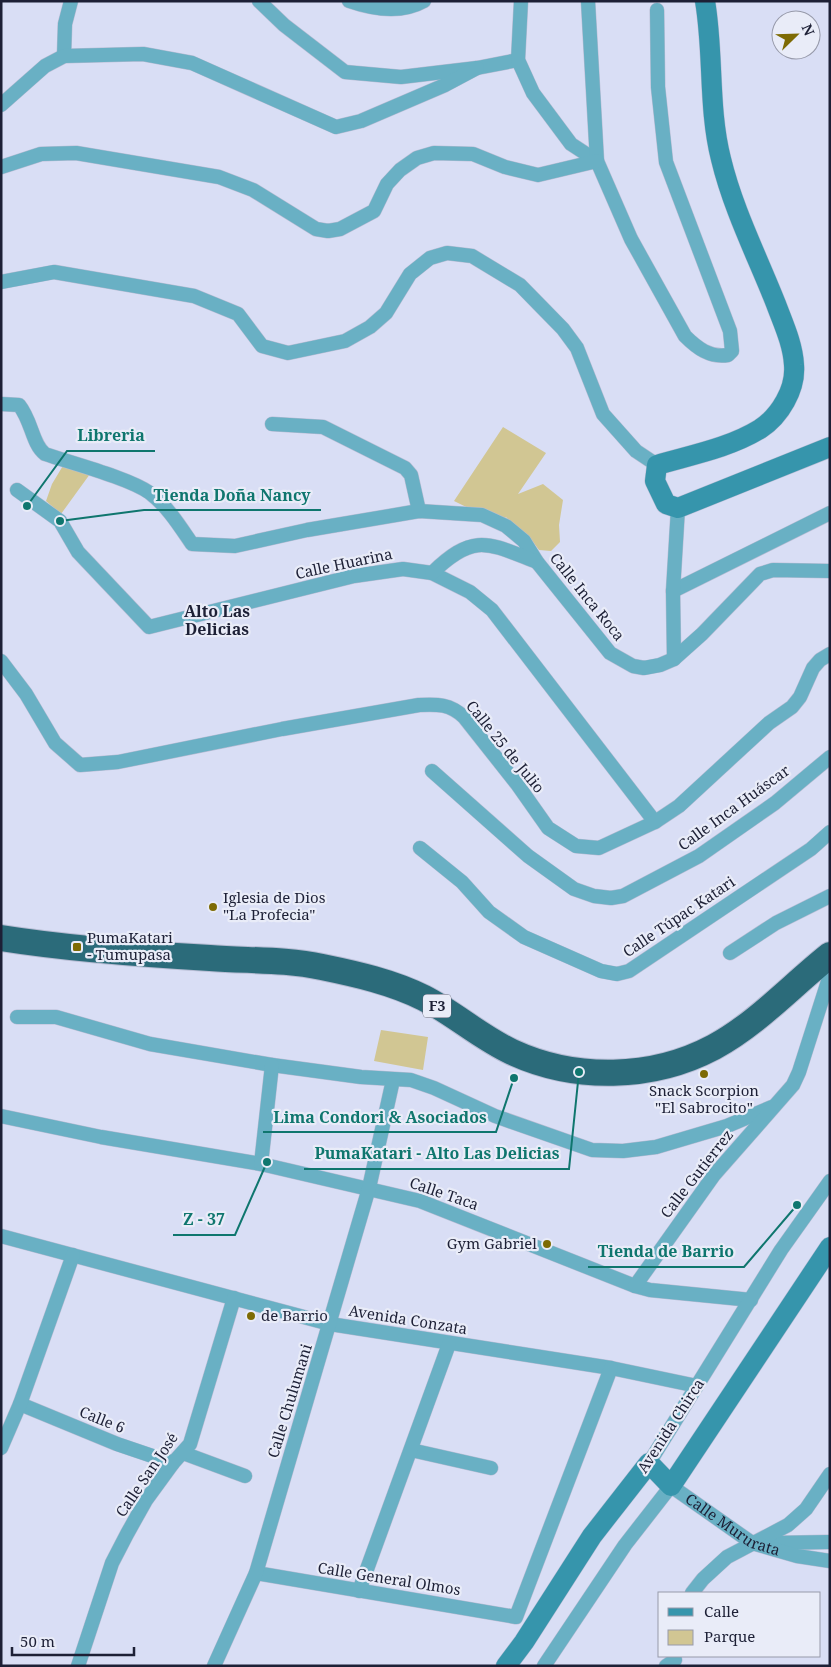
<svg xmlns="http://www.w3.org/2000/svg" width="831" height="1667" viewBox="0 0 831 1667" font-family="'Noto Serif',serif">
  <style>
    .green { fill: #d1c693 }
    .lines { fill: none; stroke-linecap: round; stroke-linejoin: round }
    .street-casing { stroke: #b7bcd3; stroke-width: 15 }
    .secondary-casing { stroke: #b7bcd3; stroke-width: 21 }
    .highway-casing { stroke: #b7bcd3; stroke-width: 28 }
    .street { stroke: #69b0c4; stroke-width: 14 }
    .secondary { stroke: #3695ac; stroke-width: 20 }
    .highway { stroke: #2b6b7a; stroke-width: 26 }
    .poi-dot { fill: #7e6b04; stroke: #e9ecf8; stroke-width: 2 }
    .labels { text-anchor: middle; stroke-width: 4.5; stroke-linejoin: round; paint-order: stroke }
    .shield { fill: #e9ecf8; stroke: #5a5d70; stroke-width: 1 }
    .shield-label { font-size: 14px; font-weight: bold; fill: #1d2036 }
    .street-label { font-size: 15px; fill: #1d2036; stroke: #e9ecf8 }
    .poi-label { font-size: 15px; fill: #1d2036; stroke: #e9ecf8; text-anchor: start }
    .neighbourhood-label { font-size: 16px; font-weight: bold; fill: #1d2036; stroke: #e9ecf8 }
    .leader { fill: none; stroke: #0f766e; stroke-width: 2 }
    .callout-dot { fill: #0f766e; stroke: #e9ecf8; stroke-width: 2 }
    .callout-label { font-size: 16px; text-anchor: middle; font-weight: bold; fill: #0f766e; stroke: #e9ecf8; stroke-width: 4.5; stroke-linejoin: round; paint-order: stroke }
  </style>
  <rect width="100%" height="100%" fill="#d9def5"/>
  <path class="green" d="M503,427L546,453L518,494L543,484L563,500L559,525L560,542L551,551L539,550L528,535L514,529L506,517L501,524L454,501Z
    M64,464L90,474L61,514L46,501L52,484Z
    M381,1030L428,1037L423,1070L374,1061Z"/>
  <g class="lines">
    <g class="street-casing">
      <g id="street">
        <path d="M259,1L284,25L345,72L401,77L477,68L518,60"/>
        <path d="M349,1C372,9 401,14 424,1"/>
        <path d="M521,1L518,60L533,93L571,144L597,161"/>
        <path d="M588,1L597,161L631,239L685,336C697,348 710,358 728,355L732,351L730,331L666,162L658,87L657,10"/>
        <path d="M64,56L65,24L71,1"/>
        <path d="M1,105L45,66L64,56L143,54L192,63L336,127L361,121L445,85L477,68"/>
        <path d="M1,167L41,154L76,153L219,177L253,190L316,229L328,231L340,229L374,211L387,184L400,170L417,158L434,153L473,154L505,167L538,175L597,161"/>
        <path d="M1,282L54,272L194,296L238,314L262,346L288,353L345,341L370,327L386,313L410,274L430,258L447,253L472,256L520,285L563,329L577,348L603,414L636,451L657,465"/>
        <path d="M1,404L19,405C32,421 32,444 45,454C71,463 129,478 150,493C168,507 179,525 192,544L235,546L307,530L419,511L482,515L506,526L524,541L537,562L610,653L633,666L644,668L660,665L674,659L702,634L760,574L773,570L830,571"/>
        <path d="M272,424L323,427L405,468L411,475L419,511"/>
        <path d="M17,490L60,521L78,552L149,627L354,576L403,569L432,573L470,592L492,610L655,822"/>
        <path d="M432,573C474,532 488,543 537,562"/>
        <path d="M673,591L830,513"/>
        <path d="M674,659L673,591L678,508"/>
        <path d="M1,661L26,694L55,743L80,765L118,762L282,729L419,705C438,704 450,704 464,717L517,784L548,828L576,846L599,848L655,822L679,806L769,723L792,707L800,697L813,668L820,660L830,654"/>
        <path d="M432,771L528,856L574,889L594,896L611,898L623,896L699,856L775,803L830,757"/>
        <path d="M420,848L462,882L489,912L524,937L601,971L617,974L629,971L811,849L830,832"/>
        <path d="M730,953L776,923L830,896"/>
        <path d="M17,1017H56L150,1044L272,1065L361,1077L411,1080L434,1088L495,1116L592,1150L623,1151L656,1147L727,1126L772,1107"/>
        <path d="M1,1116L101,1137L261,1164L420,1201L635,1286L650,1290L751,1300"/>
        <path d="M261,1164L272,1065"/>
        <path d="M1,1236L330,1324L611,1368L697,1386"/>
        <path d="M635,1286L714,1175L793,1085L799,1072L830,975"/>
        <path d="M20,1404L117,1444L173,1463"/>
        <path d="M1,1448L20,1404L73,1255"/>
        <path d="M411,1450L491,1468"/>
        <path d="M183,1453L245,1476"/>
        <path d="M649,1463L781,1250L830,1181"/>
        <path d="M770,1543L830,1542"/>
        <path d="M256,1573L516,1617L611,1368"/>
        <path d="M359,1591L449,1344"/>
        <path d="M692,1593L703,1579L727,1557L788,1525L806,1509L830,1474"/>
        <path d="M78,1666L112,1563L127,1534L146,1500L173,1463L190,1444L234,1298"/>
        <path d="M214,1666L256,1573L369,1188L393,1080"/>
        <path id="s1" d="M544,1666L625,1545L671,1486L752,1543L797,1556L830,1561"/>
        <path d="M666,1666L675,1660"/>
      </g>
    </g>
    <g class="secondary-casing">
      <path id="secondary" d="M705,1C714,53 708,108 721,159C733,209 757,256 776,304C783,323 793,344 794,365C796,389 780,416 760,429C729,448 691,455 657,465L655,481L666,504L678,508L830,447
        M506,1666L524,1642L592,1536L649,1463L671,1486L830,1247"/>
    </g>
    <g class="highway-casing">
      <path id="highway" d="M1,938C70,949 141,954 210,958C248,961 285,959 322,967C356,974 392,982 424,998C455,1014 480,1037 512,1052C575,1081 652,1080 714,1047C758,1023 791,986 830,955"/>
    </g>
    <use href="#street" class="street"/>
    <use href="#secondary" class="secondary"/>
    <use href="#highway" class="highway"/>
  </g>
  <g class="poi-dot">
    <circle cx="213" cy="907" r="5"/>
    <rect x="72" y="942" width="10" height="10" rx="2.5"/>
    <circle cx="704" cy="1074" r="5"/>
    <circle cx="547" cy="1244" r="5"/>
    <circle cx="251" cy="1316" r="5"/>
  </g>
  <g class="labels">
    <rect class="shield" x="423" y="994.5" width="28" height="23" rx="4"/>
    <g class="shield-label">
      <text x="437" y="1011">F3</text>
    </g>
    <g class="street-label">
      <text transform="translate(344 564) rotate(-12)" y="5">Calle Huarina</text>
      <text transform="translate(587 597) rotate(51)" y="5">Calle Inca Roca</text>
      <text transform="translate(505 747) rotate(51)" y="5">Calle 25 de Julio</text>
      <text transform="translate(734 808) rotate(-36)" y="5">Calle Inca Huáscar</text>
      <text transform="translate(679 917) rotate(-34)" y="5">Calle Túpac Katari</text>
      <text transform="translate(697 1174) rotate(-52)" y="5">Calle Gutierrez</text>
      <text transform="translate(444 1194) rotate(19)" y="5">Calle Taca</text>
      <text transform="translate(408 1320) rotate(9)" y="5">Avenida Conzata</text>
      <text transform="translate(290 1401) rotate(-73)" y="5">Calle Chulumani</text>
      <text transform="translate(102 1420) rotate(22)" y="5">Calle 6</text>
      <text transform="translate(671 1426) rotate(-57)" y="5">Avenida Chirca</text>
      <text transform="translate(147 1475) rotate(-56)" y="5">Calle San José</text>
      <text dy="5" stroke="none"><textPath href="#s1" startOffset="294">Calle Mururata</textPath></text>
      <text transform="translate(389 1579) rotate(9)" y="5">Calle General Olmos</text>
    </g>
    <g class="poi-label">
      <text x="223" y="903">Iglesia de Dios<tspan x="223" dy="17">"La Profecia"</tspan></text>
      <text x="87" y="943">PumaKatari<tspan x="87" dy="17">- Tumupasa</tspan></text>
      <text x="704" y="1096" text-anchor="middle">Snack Scorpion<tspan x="704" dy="17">"El Sabrocito"</tspan></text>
      <text x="537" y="1249" text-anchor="end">Gym Gabriel</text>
      <text x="261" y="1321">de Barrio</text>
    </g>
    <g class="neighbourhood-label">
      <text x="217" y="617">Alto Las<tspan x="217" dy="18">Delicias</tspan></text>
    </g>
  </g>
  <path class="leader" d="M27 506L67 451H155M60 521L144 510H321M514 1078L496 1132H263M579 1072L569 1169H304M267 1162L235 1235H173M797 1205L744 1267H588"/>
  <g class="callout-dot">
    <circle cx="27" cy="506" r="5"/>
    <circle cx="60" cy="521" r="5"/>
    <circle cx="514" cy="1078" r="5"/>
    <circle cx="579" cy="1072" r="5"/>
    <circle cx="267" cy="1162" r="5"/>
    <circle cx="797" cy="1205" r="5"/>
  </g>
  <g class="callout-label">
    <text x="111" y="441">Libreria</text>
    <text x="232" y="501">Tienda Doña Nancy</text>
    <text x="380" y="1123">Lima Condori &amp; Asociados</text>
    <text x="437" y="1159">PumaKatari - Alto Las Delicias</text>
    <text x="204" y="1225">Z - 37</text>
    <text x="666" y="1257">Tienda de Barrio</text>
  </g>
  <rect width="831" height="1667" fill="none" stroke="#1d2036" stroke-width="5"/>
  <rect x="658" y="1592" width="162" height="65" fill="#e9ecf8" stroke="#979aaa"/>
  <rect x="668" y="1608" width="25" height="8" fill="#3695ac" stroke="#979aaa"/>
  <text x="704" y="1617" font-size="15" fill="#1d2036">Calle</text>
  <rect x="668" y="1630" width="25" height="15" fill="#d1c693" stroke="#979aaa"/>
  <text x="704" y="1642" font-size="15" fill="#1d2036">Parque</text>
  <g transform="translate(796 35) rotate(67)"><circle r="24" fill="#e9ecf8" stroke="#979aaa"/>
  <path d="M0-4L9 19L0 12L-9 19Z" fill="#7e6b04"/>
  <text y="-8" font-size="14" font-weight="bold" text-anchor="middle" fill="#1d2036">N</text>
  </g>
  <path d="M12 1647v8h122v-8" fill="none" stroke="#1d2036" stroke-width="2.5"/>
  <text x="20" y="1647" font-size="15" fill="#1d2036" stroke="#e9ecf8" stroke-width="4" paint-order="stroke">50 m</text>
</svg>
